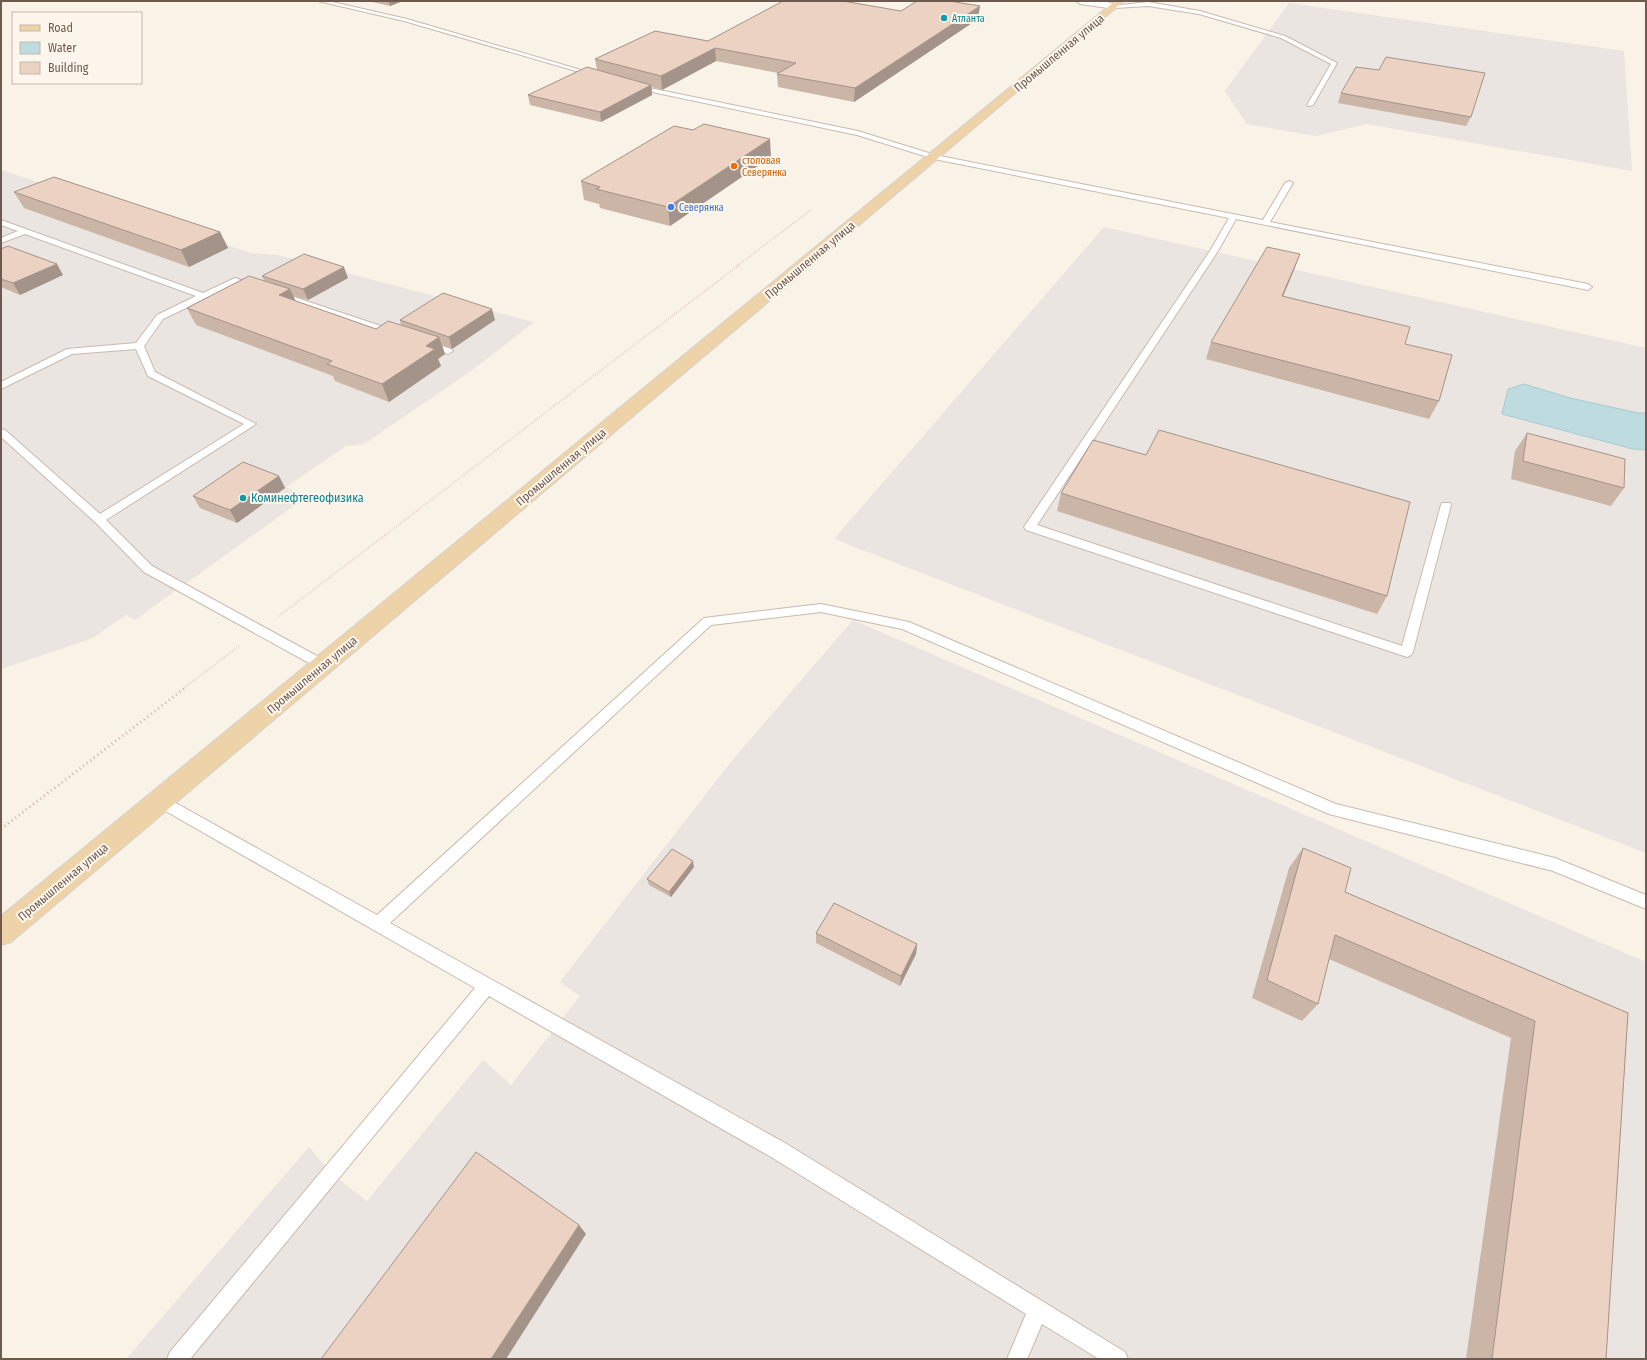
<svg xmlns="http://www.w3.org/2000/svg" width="1647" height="1360" viewBox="0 0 1647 1360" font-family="'Fira Sans Condensed',sans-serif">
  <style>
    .industrial { fill: #eae5e0 }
    .water { fill: #bedce0; stroke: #a6cbd0 }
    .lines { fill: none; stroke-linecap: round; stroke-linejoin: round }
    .service-casing { stroke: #c9baaf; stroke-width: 2 }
    .tertiary-casing { stroke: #c9baaf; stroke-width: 2 }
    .primary-casing { stroke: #d7d1ce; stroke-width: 2 }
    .path-far2 { stroke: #d0b5a6; stroke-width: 1.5; stroke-dasharray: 0.5 1.5; stroke-linecap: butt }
    .path-far1 { stroke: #d0b5a6; stroke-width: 2; stroke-dasharray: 0.5 2; stroke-linecap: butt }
    .path { stroke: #d0b5a6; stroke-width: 3; stroke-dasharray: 1 3.5; stroke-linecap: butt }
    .service { fill: #fff; fill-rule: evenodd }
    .tertiary { fill: #fff; fill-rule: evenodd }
    .primary { fill: #efd3a8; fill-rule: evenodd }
    .wall { fill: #cab5a7 }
    .shaded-wall { fill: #a49388 }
    .building { fill: #ebd2c2; stroke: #a49388 }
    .culture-dot { fill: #0f9aa8; stroke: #fcf6ed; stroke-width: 1.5 }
    .food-dot { fill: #e8710a; stroke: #fcf6ed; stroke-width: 1.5 }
    .shop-dot { fill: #3f7fe0; stroke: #fcf6ed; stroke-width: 1.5 }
    .labels { text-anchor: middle; stroke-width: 4; stroke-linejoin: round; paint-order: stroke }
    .far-culture-label { font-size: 10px; fill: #0d838f; stroke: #fcf6ed; text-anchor: start }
    .far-food-label { font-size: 10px; fill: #c56008; stroke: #fcf6ed; text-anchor: start }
    .far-shop-label { font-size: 10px; fill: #366cbe; stroke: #fcf6ed; text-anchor: start }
    .street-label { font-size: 12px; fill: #6f5a4f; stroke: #fcf6ed }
    .culture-label { font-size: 12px; fill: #0d838f; stroke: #fcf6ed; text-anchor: start }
  </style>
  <rect width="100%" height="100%" fill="#f9f2e7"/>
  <path class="industrial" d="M1289,3L1624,51L1632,171L1367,124L1316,136L1247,124L1225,91Z
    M1,170L251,253L278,255L534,322L471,371L364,444L346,446L286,487L306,497L135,620L126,615L93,638L1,669Z
    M1104,227L1646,348V853L834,539Z
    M853,620L1646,962V1359H126L309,1147L331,1173L367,1201L483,1060L511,1085L580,996L560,982L730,763Z"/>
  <path class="water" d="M1524,384L1570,398L1638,413H1646V450L1633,449L1502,414L1508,389Z"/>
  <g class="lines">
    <g class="service-casing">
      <path id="service" d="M318,1H328L407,19L598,75L593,76L404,21Z
        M1148,2L1200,11L1285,36L1337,63L1313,105L1308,106L1307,105L1331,64L1281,38L1199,14L1148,6L1115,8L1112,6Z
        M635,85L858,131L935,155L1263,220L1285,183L1289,181L1293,183L1270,222L1588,284L1592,287L1588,290L1236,219L1218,251L1037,525L1402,646L1441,505L1442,503H1450L1451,505L1413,652L1411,655L1407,657L1026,530L1024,527L1210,251L1229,218L934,159L857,135L633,88V86Z
        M1,220L203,293L235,278L256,285L257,287L253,290L236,284L163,319L144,346L155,372L256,424L106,520L152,566L328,662L329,665L328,668H318L144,572L95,522L1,437V429L5,430L100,514L244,424L148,376L136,349L72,354L1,389V382L67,349L136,343L157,315L196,296L25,234L1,243V238L18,231L1,225Z
        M279,292L396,331L398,333L393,336L276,297V293Z
        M427,341L451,349L453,351L448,354L424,346L422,344Z
        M821,604L909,622L1336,804L1555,858L1646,895V909L1553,871L1329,814L902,629L821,612L711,625L390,923L785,1143L1125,1352L1128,1359H1099L1042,1324L1027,1359H1007L1026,1314L771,1157L489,996L190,1359H167L170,1352L475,988L155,805L153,801L155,797L160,795L165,797L377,915L704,618Z"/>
    </g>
    <g class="tertiary-casing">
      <path id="tertiary" d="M1076,1C1086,1 1112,0 1119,6L1115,9L1080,4Z"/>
    </g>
    <g class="primary-casing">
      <path id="primary" d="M1115,1H1124L11,942L1,945V916Z"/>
    </g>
    <path class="path-far2" d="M737,266L811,210"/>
    <path class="path-far1" d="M279,616L739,265
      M183,689L240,645"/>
    <path class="path" d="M1,829L185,688"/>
    <use href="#service" class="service"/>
    <use href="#tertiary" class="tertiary"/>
    <use href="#primary" class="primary"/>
  </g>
  <path class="wall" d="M368,1H403L390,6Z
    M901,11L978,19L854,102L778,87L777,74L778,73L716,61L662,90L652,87V95L601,122L530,105L528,95L597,70L595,59Z
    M1341,93L1471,117L1466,126L1338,103Z
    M771,157L670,226L600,208L599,204L584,200L581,181Z
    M14,192L220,232L228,248L189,267L24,208Z
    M1,249L63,275L20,295L1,287Z
    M1300,254L1294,270L1283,296L1405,344L1439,401L1429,419L1206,359L1211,342Z
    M262,276L348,278L308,300L293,296L295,301L376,329L401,325L400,320H495L452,349L442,345L445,354L438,359L441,366L389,402L335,381L333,376L196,325L187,308L264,280Z
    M1527,433L1624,488L1611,506L1511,479L1515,451Z
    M1146,455L1387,596L1377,614L1057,511L1061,493Z
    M279,476L285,488L237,523L200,508L193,496Z
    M1303,848L1345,892L1628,1013L1606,1359H1466L1511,1038L1329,959L1318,1004L1302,1021L1252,998L1289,868Z
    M694,867L671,897L649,885L647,879Z
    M816,933L917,944L916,954L900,986L816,943Z"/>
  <path class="shaded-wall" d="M389,1H403L390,6Z
    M980,6L978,19L854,102L855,88Z
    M715,48L716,61L662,90L661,76Z
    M651,85L652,95L601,122L600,112Z
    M770,139L771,157L670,226L668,207Z
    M220,232L228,248L189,267L181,250Z
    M1300,254L1294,270L1276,313L1282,296Z
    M57,264L63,275L20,295L13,283Z
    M344,267L348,278L308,300L303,289Z
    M290,289L298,306L279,295Z
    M492,309L495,320L452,349L449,337Z
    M439,337L445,354L438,359L441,366L389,402L382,384L426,346Z
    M279,476L285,488L237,523L230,510Z
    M693,861L694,867L671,897L669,892Z
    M917,944L916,954L900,986L901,976Z
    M579,1225L586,1234L506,1359H491Z"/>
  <path class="building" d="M783,1H843L901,11L917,1H949L980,6L855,88L777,74L796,63L715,48L661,76L595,59L655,31L708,41Z
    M1386,57L1485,73L1471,117L1341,93L1356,67L1379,70Z
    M587,67L651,85L600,112L528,95Z
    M704,124L770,139L668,207L596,189L600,187L581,181L674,126L693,130Z
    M54,177L220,232L181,250L14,192Z
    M8,246L57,264L13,283L1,279V249Z
    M1267,247L1300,254L1282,296L1410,327L1405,344L1452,355L1439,401L1211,342Z
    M304,254L344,267L303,289L262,276Z
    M249,276L290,289L279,295L376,329L388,321L439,337L426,346L435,349L382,384L327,364L332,361L187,308Z
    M443,293L492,309L449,337L400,320Z
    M1159,430L1410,502L1387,596L1061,493L1093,440L1146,455Z
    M1527,433L1625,459L1624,488L1523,461Z
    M243,462L279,476L230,510L193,496Z
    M1303,848L1351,868L1345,892L1628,1013L1606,1359H1492L1535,1021L1335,935L1318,1004L1267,980Z
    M672,849L693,861L669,892L647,879Z
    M834,903L917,944L901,976L816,933Z
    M476,1152L579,1225L491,1359H321Z"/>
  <g class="culture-dot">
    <circle cx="944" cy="18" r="4"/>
    <circle cx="243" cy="498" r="4"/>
  </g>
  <circle class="food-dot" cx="734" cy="166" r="4"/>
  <circle class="shop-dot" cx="671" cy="207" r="4"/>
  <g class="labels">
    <g class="far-culture-label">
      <text x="952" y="22">Атланта</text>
    </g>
    <g class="far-food-label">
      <text x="742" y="164">столовая<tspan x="742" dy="12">Северянка</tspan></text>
    </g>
    <g class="far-shop-label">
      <text x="679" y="211">Северянка</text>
    </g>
    <g class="street-label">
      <text transform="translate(1059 53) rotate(-40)" y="4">Промышленная улица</text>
      <text transform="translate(810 260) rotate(-40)" y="4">Промышленная улица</text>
      <text transform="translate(561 467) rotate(-40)" y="4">Промышленная улица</text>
      <text transform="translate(312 675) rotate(-40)" y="4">Промышленная улица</text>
      <text transform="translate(63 882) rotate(-40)" y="4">Промышленная улица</text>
    </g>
    <g class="culture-label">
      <text x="251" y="502">Коминефтегеофизика</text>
    </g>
  </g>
  <rect width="1647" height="1360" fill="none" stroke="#6f5a4f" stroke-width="4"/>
  <rect x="12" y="12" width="130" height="72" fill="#fcf6ed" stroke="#c4b8ae"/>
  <rect x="20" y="25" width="20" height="6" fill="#efd3a8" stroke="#c4b8ae"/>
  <text x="48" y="32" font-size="12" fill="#6f5a4f">Road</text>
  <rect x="20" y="42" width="20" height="12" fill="#bedce0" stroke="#c4b8ae"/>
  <text x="48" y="52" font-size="12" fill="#6f5a4f">Water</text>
  <rect x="20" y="62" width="20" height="12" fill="#ebd2c2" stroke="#c4b8ae"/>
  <text x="48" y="72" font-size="12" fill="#6f5a4f">Building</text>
</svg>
